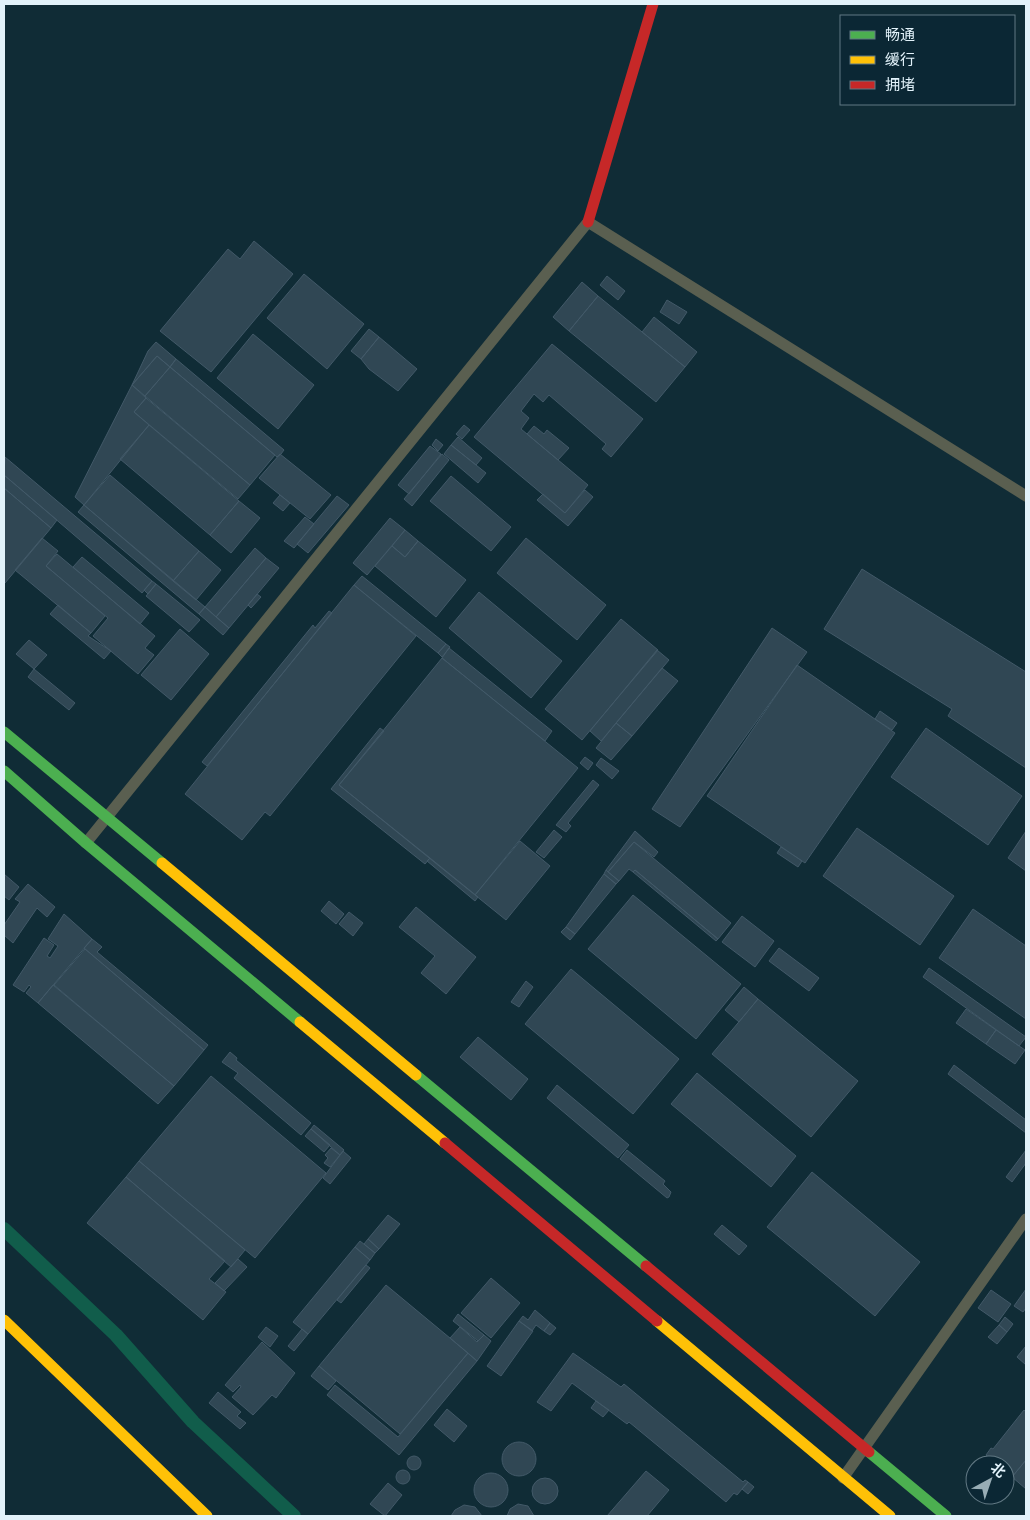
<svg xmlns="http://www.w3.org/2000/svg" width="1030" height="1520" viewBox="0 0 1030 1520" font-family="'Fira Sans Condensed','Noto Sans SC',sans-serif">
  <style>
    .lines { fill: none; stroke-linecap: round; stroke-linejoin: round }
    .canal { stroke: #115d4b; stroke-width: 14 }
    .building { fill: #304754; stroke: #425968 }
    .street { stroke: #5a5f50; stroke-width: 11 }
    .fast { stroke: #4caf50; stroke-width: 11 }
    .slow { stroke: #ffc107; stroke-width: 11 }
    .jam { stroke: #c62828; stroke-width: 11 }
  </style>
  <rect width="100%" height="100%" fill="#102c36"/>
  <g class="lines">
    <path class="canal" d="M4,1229L116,1335L193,1422L294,1516"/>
  </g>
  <path class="building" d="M254,241L293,274L211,372L160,331L228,249L240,259Z
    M304,274L364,324L327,369L267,318Z
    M607,276L625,291L618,300L600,285Z
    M582,282L598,296L569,331L553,317Z
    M598,296L685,367L656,402L569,331Z
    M667,300L687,312L679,324L660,312Z
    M654,317L697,352L685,367L642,332Z
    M369,329L379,337L361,359L351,351Z
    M253,334L314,385L278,429L217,378Z
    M379,337L417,369L398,391L369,369L361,359Z
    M156,342L176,359L170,367L157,356L132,385L148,351Z
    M552,344L643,419L611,457L602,449L606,444L549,395L543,402L534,394L521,411L529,418L521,429L588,485L565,513L474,437Z
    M157,356L170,367L145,396L132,385Z
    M176,359L284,450L281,454L277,457L170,367Z
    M170,367L275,455L250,485L145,396Z
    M132,385L146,398L134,412L149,425L84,505L75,497Z
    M146,398L250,485L238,499L134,412Z
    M149,425L239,501L210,535L120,459Z
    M464,425L470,430L462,439L456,434Z
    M534,426L544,434L547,430L569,448L558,460L527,434Z
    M458,437L482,458L476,465L451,445Z
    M436,439L443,445L438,451L432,445Z
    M451,445L486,473L478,483L444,454Z
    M430,446L441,454L409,494L398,485Z
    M280,454L331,495L310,519L259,478Z
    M442,454L449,460L412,506L404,499Z
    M5,457L152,581L142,593L4,475Z
    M4,475L57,520L51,528L4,488Z
    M110,475L199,551L173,581L84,505Z
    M451,476L511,527L491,551L430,501Z
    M4,488L51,528L5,583L4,582Z
    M585,490L593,497L568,526L537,500L543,494L565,513Z
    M280,495L290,503L283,511L273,503Z
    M337,496L349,505L308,553L297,544Z
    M239,501L260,518L231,553L210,535Z
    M84,505L205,607L199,614L78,512Z
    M305,517L314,524L294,548L284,541Z
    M390,518L405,530L367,575L353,563Z
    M405,530L418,541L405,557L392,546Z
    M42,538L58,551L46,566L105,616L91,633L15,570Z
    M526,538L606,605L577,640L497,573Z
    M418,541L466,580L436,617L375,566L392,546L405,557Z
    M255,548L266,558L216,617L205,607Z
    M199,551L221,570L196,600L173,581Z
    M57,554L155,636L145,648L154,655L138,674L93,636L108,618L46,566Z
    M82,557L149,613L140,624L73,567Z
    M266,558L279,568L229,628L216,617Z
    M862,569L1026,672V768L948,716L952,709L824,629Z
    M362,576L446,644L438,653L354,585Z
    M152,581L156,584L148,594L144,590Z
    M156,584L200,620L189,632L146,596Z
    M354,585L416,636L270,816L265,812L242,840L185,794Z
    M479,592L562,661L531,698L449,628Z
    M257,594L261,597L251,608L248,605Z
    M58,605L91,633L88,636L111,651L104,659L50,614Z
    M205,607L229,628L223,635L199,614Z
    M329,611L332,613L207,766L202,762L313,625L315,628Z
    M621,619L658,650L582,740L545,709Z
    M772,628L807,652L680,827L652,809Z
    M180,629L209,654L171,700L141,675Z
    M29,640L47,655L34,669L16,654Z
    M446,644L450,647L442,657L438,653Z
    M449,648L552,731L545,741L442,658Z
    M657,650L669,660L601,741L590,731Z
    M442,658L578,768L475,895L339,785Z
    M797,665L895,733L805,863L707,796Z
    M662,668L678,681L632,736L616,723Z
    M34,669L75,703L69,710L28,677Z
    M880,711L897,723L892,730L875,719Z
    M616,723L632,736L611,760L596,748Z
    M380,728L384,731L339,785L430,858L425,864L331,789Z
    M926,728L1022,796L988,845L891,777Z
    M585,757L593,763L588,770L580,763Z
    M601,758L619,771L612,779L596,765Z
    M593,780L599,785L568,823L571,826L566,832L556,825Z
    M857,828L954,896L920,945L823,876Z
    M554,830L562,837L544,858L536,852Z
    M635,831L658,852L654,857L634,842L608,872L606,870Z
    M1026,831V871L1008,858Z
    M520,841L550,866L506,920L475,895Z
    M634,842L731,923L718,939L635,870L633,872L629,869L619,881L608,872Z
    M781,847L802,861L798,867L777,853Z
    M430,858L478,897L475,901L427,861Z
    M606,870L619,881L616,884L604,874Z
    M635,870L718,939L716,941L633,872Z
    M4,874L19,887L9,900L4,896Z
    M604,874L616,884L575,934L566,927Z
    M28,884L55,907L47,917L37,908L13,943L4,935V925L20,902L15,899Z
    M633,895L741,984L696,1039L588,949Z
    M329,901L344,914L336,924L321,911Z
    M416,907L476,957L446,994L421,973L435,956L399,927Z
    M973,909L1026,946V1019L939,958Z
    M349,912L363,923L353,936L339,924Z
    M64,914L92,939L38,1003L26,993L31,987L29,985L24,992L13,985L44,938L54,945L47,956L50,958L58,946L48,939Z
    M742,916L774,941L755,967L722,942Z
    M566,927L575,934L570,940L561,932Z
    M92,939L102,947L97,952L208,1045L204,1050L84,948Z
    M779,948L819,978L809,991L769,961Z
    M85,949L204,1050L174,1086L54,985Z
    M929,968L1026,1037L1019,1046L923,977Z
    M571,969L679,1059L633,1114L525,1024Z
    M526,981L533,987L519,1007L511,1002Z
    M53,985L174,1086L158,1104L38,1003Z
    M744,987L758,999L739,1022L725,1010Z
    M758,999L858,1081L811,1137L712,1054Z
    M966,1009L996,1030L986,1044L956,1023Z
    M996,1030L1025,1050L1015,1064L986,1044Z
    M478,1037L528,1079L511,1100L460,1057Z
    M230,1052L237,1058L236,1060L311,1123L301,1135L234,1078L238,1073L222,1062Z
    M954,1065L1026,1120V1133L948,1074Z
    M697,1073L796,1156L771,1187L671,1104Z
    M211,1076L326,1173L255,1258L139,1161Z
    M557,1085L629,1145L618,1158L547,1098Z
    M314,1125L344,1150L340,1155L311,1129Z
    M311,1129L330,1145L324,1152L305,1136Z
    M331,1148L340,1155L330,1167L324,1163L328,1158L325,1155Z
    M627,1150L665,1181L663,1184L671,1192L669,1197L667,1198L620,1159Z
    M1026,1150V1163L1012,1182L1006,1177Z
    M343,1151L351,1158L330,1184L323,1178Z
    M139,1161L245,1250L231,1267L126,1177Z
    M812,1172L920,1262L875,1316L767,1227Z
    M126,1177L225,1261L209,1279L226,1292L203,1320L87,1223Z
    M388,1215L400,1224L379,1249L368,1239Z
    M722,1225L747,1246L739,1255L714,1234Z
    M368,1239L379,1249L375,1253L364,1244Z
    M360,1241L375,1253L370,1260L355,1247Z
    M355,1247L370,1260L308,1334L293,1322Z
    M238,1259L247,1267L224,1291L215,1283Z
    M366,1265L370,1268L341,1303L337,1300Z
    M491,1278L520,1303L491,1338L461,1313Z
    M386,1285L468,1353L400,1434L319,1366Z
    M1026,1289V1308L1023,1312L1014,1306Z
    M991,1290L1011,1304L998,1322L978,1308Z
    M535,1310L550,1323L544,1331L536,1325L532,1331L519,1321L523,1316L528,1320Z
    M458,1314L484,1335L478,1341L453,1321Z
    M1005,1317L1013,1324L1007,1332L999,1325Z
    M519,1321L533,1331L501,1376L487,1366Z
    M550,1323L556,1328L550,1335L544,1331Z
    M999,1325L1007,1332L997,1344L988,1337Z
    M266,1327L278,1336L270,1347L258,1337Z
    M460,1327L477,1342L484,1335L491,1341L477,1361L450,1338Z
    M302,1329L308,1334L294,1351L288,1346Z
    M262,1342L295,1373L276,1398L272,1395L253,1415L232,1397L241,1387L240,1385L233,1392L225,1385Z
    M1026,1346V1365L1017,1357Z
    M468,1353L477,1361L399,1455L327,1395L335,1385L398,1437Z
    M573,1353L621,1387L624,1384L743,1482L745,1480L748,1482L737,1495L734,1493L726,1502L629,1422L627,1424L572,1383L551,1411L537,1402Z
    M319,1366L336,1381L328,1390L311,1376Z
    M218,1392L241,1412L237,1416L246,1423L240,1429L209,1403Z
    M596,1401L609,1410L603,1417L591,1408Z
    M447,1409L467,1426L454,1442L434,1425Z
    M1024,1410L1026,1412V1460L1012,1477L1005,1471V1465H997L986,1455L991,1448L993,1449Z
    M502 1459a17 17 0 1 1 34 0a17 17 0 1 1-34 0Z
    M407 1463a7 7 0 1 1 14 0a7 7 0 1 1-14 0Z
    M1026,1460V1489L1012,1477Z
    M396 1477a7 7 0 1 1 14 0a7 7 0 1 1-14 0Z
    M646,1471L669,1490L647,1516H607Z
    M474 1490a17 17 0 1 1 34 0a17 17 0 1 1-34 0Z
    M532 1491a13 13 0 1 1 26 0a13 13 0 1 1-26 0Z
    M748,1482L754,1487L748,1494L742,1489Z
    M388,1483L402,1495L385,1516L370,1504Z
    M518,1504L528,1506L534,1516H507L510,1509Z
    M464,1505L475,1507L482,1516H451L455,1510Z"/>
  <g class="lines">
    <path class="street" d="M86,843L588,222L1026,496
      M843,1478L1026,1219"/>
    <path class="fast" d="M4,732L162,863
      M4,771L86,843L300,1022
      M416,1075L646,1266
      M869,1452L946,1516"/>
    <path class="slow" d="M162,863L416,1075
      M300,1022L445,1143
      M4,1320L207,1516
      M657,1321L890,1516"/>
    <path class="jam" d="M588,222L653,4
      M445,1143L657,1321
      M646,1266L869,1452"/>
  </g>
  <rect width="1030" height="1520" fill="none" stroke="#e2f2fa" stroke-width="10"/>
  <rect x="840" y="15" width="175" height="90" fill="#0b2734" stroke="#617883"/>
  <rect x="850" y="31" width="25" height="8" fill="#4caf50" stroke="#617883"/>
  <text x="885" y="40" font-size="15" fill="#e2f2fa">畅通</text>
  <rect x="850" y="56" width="25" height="8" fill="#ffc107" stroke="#617883"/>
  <text x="885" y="65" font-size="15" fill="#e2f2fa">缓行</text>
  <rect x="850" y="81" width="25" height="8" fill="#c62828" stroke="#617883"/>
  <text x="885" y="90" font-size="15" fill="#e2f2fa">拥堵</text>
  <g transform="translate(990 1480) rotate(40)"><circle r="24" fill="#0b2734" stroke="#617883"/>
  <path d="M0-4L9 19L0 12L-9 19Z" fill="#98adb5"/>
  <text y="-8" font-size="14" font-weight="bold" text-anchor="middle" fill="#e2f2fa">北</text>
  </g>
</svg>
